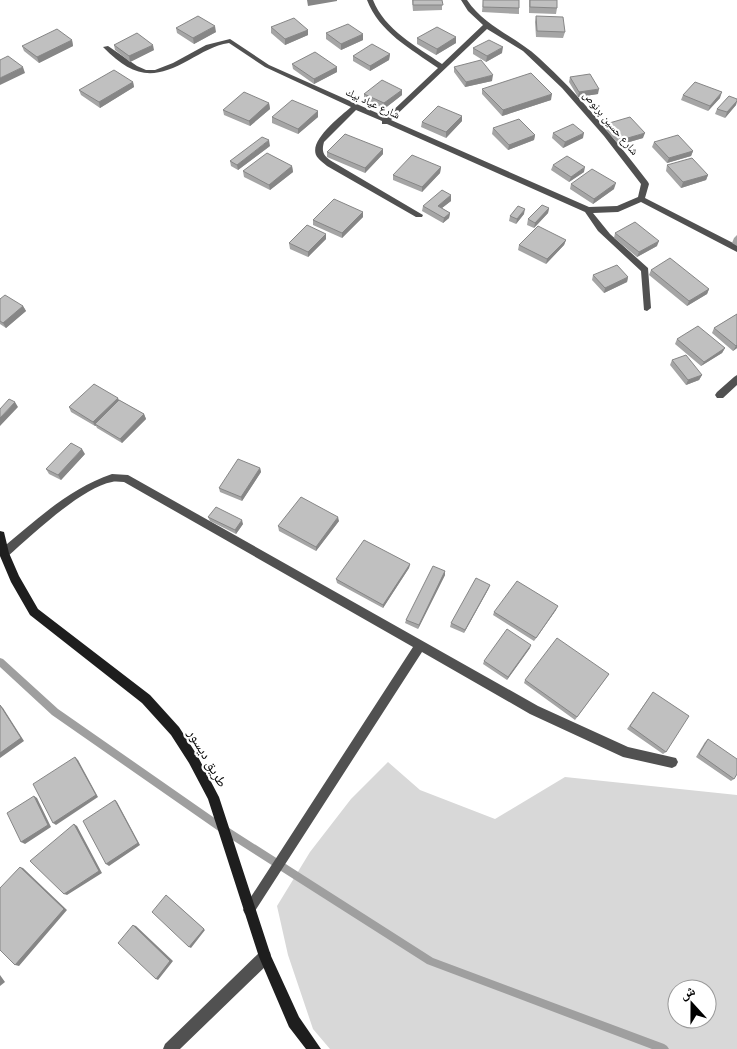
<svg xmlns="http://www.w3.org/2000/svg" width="737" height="1049" viewBox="0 0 737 1049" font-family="'Fira Sans','Noto Naskh Arabic',sans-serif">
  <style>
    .green { fill: #d8d8d8; fill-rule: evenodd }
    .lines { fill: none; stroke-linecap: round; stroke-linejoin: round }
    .stream { fill: #9f9f9f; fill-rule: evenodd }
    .street { fill: #515151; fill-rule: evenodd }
    .secondary { fill: #1e1e1e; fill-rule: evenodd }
    .wall { fill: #a5a5a5 }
    .shaded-wall { fill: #868686 }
    .building { fill: #c0c0c0; stroke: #868686 }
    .labels { text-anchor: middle; stroke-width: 4.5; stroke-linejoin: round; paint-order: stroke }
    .far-street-label { font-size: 11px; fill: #000; stroke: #fff }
    .street-label { font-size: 14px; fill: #000; stroke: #fff }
  </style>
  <rect width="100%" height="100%" fill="#fff"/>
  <path class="green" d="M388,762L420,790L495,819L565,777L737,795V1049H330L313,1029L288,955L277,906L310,852L351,799ZM677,989H707V1019H677Z"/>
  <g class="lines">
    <path class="stream" d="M0,658L3,659L58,709L226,826L433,958L664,1044L667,1046L669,1049H652L427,964L220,832L52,715L0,667Z"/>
    <path class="street" d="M367,0H373C385,30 416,46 442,64L483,25L468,11L461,0H467C485,27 515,36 539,58C580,95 614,138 648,182L649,184L645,198L737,245V252L641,202L618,212L593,213L610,234L648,268L651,308L647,311L644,310L641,271L598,231L585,212L387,124H382V121L356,110L324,142C321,153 324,156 333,162L423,215L422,217H416L327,166C324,163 320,161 318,158C305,143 340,117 351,107L265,67L229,43C214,45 202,53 189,60C152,81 133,77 103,47L108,46L137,66L146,70H155L173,63L206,45L230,39L269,65L386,117L438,68C411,49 379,32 367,0ZM487,29L523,51L562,88L604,136L641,184L638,197L617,206L589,207L391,120Z
      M737,375V385L723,398H717L715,395L717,392L734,377Z
      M112,474L128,475L538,706L628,747L676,758L678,762L676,766L672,768L623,757L530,714L422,652L253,914L249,916L245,914L243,910L245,906L413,647L124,482C120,482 116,481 112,482C82,487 31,536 8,556L4,557L0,556V550C35,521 68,489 112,474Z
      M265,951L270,952L271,957L270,962L180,1049H163L165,1044L260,952Z"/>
    <path class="secondary" d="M0,531L4,532L9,553L19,576L38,609L150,695L179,727L197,755L219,797L271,956L299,1017L321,1049H306L289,1027L259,957L208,799L189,763L171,735L142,703L30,615L11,582L0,556Z"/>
  </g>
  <path class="wall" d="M412,0H442V10L413,11Z
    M483,0L519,8V14L482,12Z
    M529,0H557V8L556,14L529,13Z
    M536,16L565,32L563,38L536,37L535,22Z
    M271,27L308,30V35L285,45L271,33Z
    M176,28L216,32L194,44L177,33Z
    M326,33L363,40L341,50L326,39Z
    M456,37V43L436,55L417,44V38Z
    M72,40L73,46L39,63L24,51L22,46Z
    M114,45L154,50L130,62L115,50Z
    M473,48L502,53L486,62L473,54Z
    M390,54L389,60L370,71L353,61V56Z
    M292,64L337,67V72L314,84L293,69Z
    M454,67L492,81L465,87L454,72Z
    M570,77L598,94L578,97L569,82Z
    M133,82L134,87L100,108L81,95L79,90Z
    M482,89L551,100L502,116L482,94Z
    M402,90V95L384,109L364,99V94Z
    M683,95L720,98L708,111L681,100Z
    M737,99L736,105L725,118L715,114L717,109Z
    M269,103L270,109L250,126L224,115L223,110Z
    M318,111V117L298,134L272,123V117Z
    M462,121L446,138L421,127L422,122Z
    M606,124L643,138L619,145L605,129Z
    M493,128L535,135L534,140L508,150L492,134Z
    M553,133L583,138L563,148L552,138Z
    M654,142L693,151L691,156L667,163L652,147Z
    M270,146L238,170L231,166L230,161Z
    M327,152L383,154L365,173L327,157Z
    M553,165L584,172L569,182L551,170Z
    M667,165L708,175L706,180L681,188L666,171Z
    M292,166L293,172L270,190L244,177L243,171Z
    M441,167L440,173L422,192L393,180V175Z
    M571,184L614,189L593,204L570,189Z
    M451,195V201L442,208L450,213L449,218L443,223L422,211L423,206Z
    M549,208L548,213L534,228L527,225L528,219Z
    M524,214L516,224L509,221L510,216Z
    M363,217L342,238L313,225V220Z
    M615,233L657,246L637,257L614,238Z
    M326,234V239L308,257L290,249L289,243Z
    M737,235V246L732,243L734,238Z
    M566,240L564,245L546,264L518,250L519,245Z
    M651,270L709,289L707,294L687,306L649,275Z
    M593,275L628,277L627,282L604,293L592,280Z
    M0,299L23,306L26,311L6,328L0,324Z
    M737,314V348L733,351L712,333L714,328Z
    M677,339L725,348L722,353L701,366L675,344Z
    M672,360L702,375L699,380L686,385L670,365Z
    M119,400L144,414L146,419L122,443L97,428L96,426H95L71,412L69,407Z
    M85,454L61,480L49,474L46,469Z
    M260,468L261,472L242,501L220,492L219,488Z
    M208,517L243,524L236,534L210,521Z
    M339,521L316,551L279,531L278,526Z
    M410,564L409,568L383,608L337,583L336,579Z
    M445,571V575L418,629L405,623L406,620Z
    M489,588L464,633L450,627L451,623Z
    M556,610L534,641L493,615L494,612Z
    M530,648L507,680L483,664L484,661Z
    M609,674L575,720L524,683L525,680Z
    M653,692L666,752L663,754L627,729Z
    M708,739L734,779L731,781L696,757L705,742Z"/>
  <path class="shaded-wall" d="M307,0H337V1L308,6Z
    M215,26L216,32L194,44L193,38Z
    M308,30V35L285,45V39Z
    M363,34V40L341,50V44Z
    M456,37V43L436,55L437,49Z
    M72,40L73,46L39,63L37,57Z
    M153,45L154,50L130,62L129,56Z
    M503,47L502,53L486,62L487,56Z
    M390,54L389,60L370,71V66Z
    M23,67L25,73L0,85V78Z
    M337,67V72L314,84V79Z
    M493,75L492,81L465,87L466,82Z
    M133,82L134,87L100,108L99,102Z
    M599,89L598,94L578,97L579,92Z
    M402,90V95L384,109V103Z
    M722,92L720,98L708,111L710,106Z
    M552,94L551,100L502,116L503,110Z
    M737,101L736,105L725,118L727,112Z
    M269,103L270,109L250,126L249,121Z
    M318,111V117L298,134V129Z
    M462,116V121L446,138V132Z
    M584,133L583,138L563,148L565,142Z
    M645,133L643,138L619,145L621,140Z
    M535,135L534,140L508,150L509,145Z
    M269,140L270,146L238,170L237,165Z
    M383,149V154L365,173V168Z
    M693,151L691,156L667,163L669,158Z
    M292,166L293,172L270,190L269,185Z
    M441,167L440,173L422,192V187Z
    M585,167L584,172L569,182L571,177Z
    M708,175L706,180L681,188L683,182Z
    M616,183L614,189L593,204L594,199Z
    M451,195V201L438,211V206Z
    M549,208L548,213L534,228L535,223Z
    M525,209L524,214L516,224L517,219Z
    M363,212V217L342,238V233Z
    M450,213L449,218L443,223L444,218Z
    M326,234V239L308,257V252Z
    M566,240L564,245L546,264L547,259Z
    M659,241L657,246L637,257L639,252Z
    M628,277L627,282L604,293L605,288Z
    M709,289L707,294L687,306L689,301Z
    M23,306L26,311L6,328L3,323Z
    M737,345V348L733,351L736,346Z
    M725,348L722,353L701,366L704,362Z
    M702,375L699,380L686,385L688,380Z
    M118,398L120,402L95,424L96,426H95L93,422Z
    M15,402L18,407L0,426V418Z
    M144,414L146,419L122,443L120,439Z
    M82,449L85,454L61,480L58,475Z
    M260,468L261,472L242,501L241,497Z
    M338,517L339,521L316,551V547Z
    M242,520L243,524L236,534L235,530Z
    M410,564L409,568L383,608V605Z
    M445,571V575L418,629L419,625Z
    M490,585L489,588L464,633L465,630Z
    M558,606L556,610L534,641L536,638Z
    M531,645L530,648L507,680L508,677Z
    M0,705L3,708L24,741L0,758Z
    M75,757L78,760L98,797L56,825L53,823Z
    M34,796L37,798L51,827L25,844L21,842Z
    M115,800L117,802L140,845L109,866L106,864Z
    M74,824L77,826L102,873L67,895L64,894Z
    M20,867L23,868L67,910L19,966L15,965Z
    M166,895L205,930L191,948L189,947Z
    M133,925L136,926L173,961L158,980L156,979Z
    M0,975L5,982L0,986Z"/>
  <path class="building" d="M413,0H442L443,5H413Z
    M483,0H519V8L483,7Z
    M530,0H557V8L530,7Z
    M198,16L215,26L193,38L176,28Z
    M536,16L563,17L565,32L537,31Z
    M294,18L308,30L285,39L271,27Z
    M348,24L363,34L341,44L326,33Z
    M437,27L456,37L437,49L417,38Z
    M57,29L72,40L37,57L22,46Z
    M137,33L153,45L129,56L114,45Z
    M489,40L503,47L487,56L473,48Z
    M372,44L390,54L370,66L353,56Z
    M315,52L337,67L314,79L292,64Z
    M8,56L23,67L0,78V60Z
    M481,60L493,75L466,82L454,67Z
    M114,70L133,82L99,102L79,90Z
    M531,73L552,94L503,110L482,89Z
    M590,74L599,89L579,92L570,77Z
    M382,80L402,90L384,103L364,94Z
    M695,82L722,92L710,106L683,95Z
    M244,92L269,103L249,121L223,110Z
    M729,96L737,99V101L727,112L717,109Z
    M292,100L318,111L298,129L272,117Z
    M438,106L462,116L446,132L422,122Z
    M630,117L645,133L621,140L606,124Z
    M519,119L535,135L509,145L493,128Z
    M573,124L584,133L565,142L553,133Z
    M345,134L383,149L365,168L327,152Z
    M678,135L693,151L669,158L654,142Z
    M262,137L269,140L237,165L230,161Z
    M267,153L292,166L269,185L243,171Z
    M412,155L441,167L422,187L393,175Z
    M567,156L585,167L571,177L553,165Z
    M692,158L708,175L683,182L667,165Z
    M592,169L616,183L594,199L571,184Z
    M442,190L451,195L438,206L450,213L444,218L423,206Z
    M334,199L363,212L342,233L313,220Z
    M542,205L549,208L535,223L528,219Z
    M518,206L525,209L517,219L510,216Z
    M635,222L659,241L639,252L615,233Z
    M307,225L326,234L308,252L289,243Z
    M538,226L566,240L547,259L519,245Z
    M670,258L709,289L689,301L651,270Z
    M617,265L628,277L605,288L593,275Z
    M5,295L23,306L3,323L0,321V299Z
    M737,314V345L736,346L714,328Z
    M698,326L725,348L704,362L677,339Z
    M686,355L702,375L688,380L672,360Z
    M94,384L118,398L93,422L69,407Z
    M9,399L15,402L0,418V409Z
    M119,400L144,414L120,439L95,424Z
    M71,443L82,449L58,475L46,469Z
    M238,459L260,468L241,497L219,488Z
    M301,497L338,517L316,547L278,526Z
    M216,507L242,520L235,530L208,517Z
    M364,540L410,564L383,605L336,579Z
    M433,566L445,571L419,625L406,620Z
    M476,578L490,585L465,630L451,623Z
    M517,581L558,606L536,638L494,612Z
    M507,629L531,645L508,677L484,661Z
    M557,638L609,674L577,717L525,680Z
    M653,692L689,716L666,752L630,726Z
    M0,705L21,738L0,753Z
    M708,739L737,759V774L734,779L699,754Z
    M75,757L96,795L53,823L33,784Z
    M34,796L48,825L21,842L7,813Z
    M115,800L138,843L106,864L83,821Z
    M74,824L99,871L64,894L30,861Z
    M20,867L64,909L15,965L0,950V888Z
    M166,895L204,929L189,947L152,912Z
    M133,925L170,961L156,979L118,943Z"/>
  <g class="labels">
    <g class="far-street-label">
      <text transform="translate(373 103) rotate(25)" y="4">شارع عياد بيك</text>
      <text transform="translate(611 123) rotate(50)" y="4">شارع حسين برنوص</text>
    </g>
    <g class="street-label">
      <text transform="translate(208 758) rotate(60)" y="5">طريق ديسور</text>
    </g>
  </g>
  <g transform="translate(692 1004) rotate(339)"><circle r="24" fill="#ffffff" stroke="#999999"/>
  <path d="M0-4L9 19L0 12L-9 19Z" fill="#000000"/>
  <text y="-8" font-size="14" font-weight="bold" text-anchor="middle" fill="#000000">ش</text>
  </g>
</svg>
